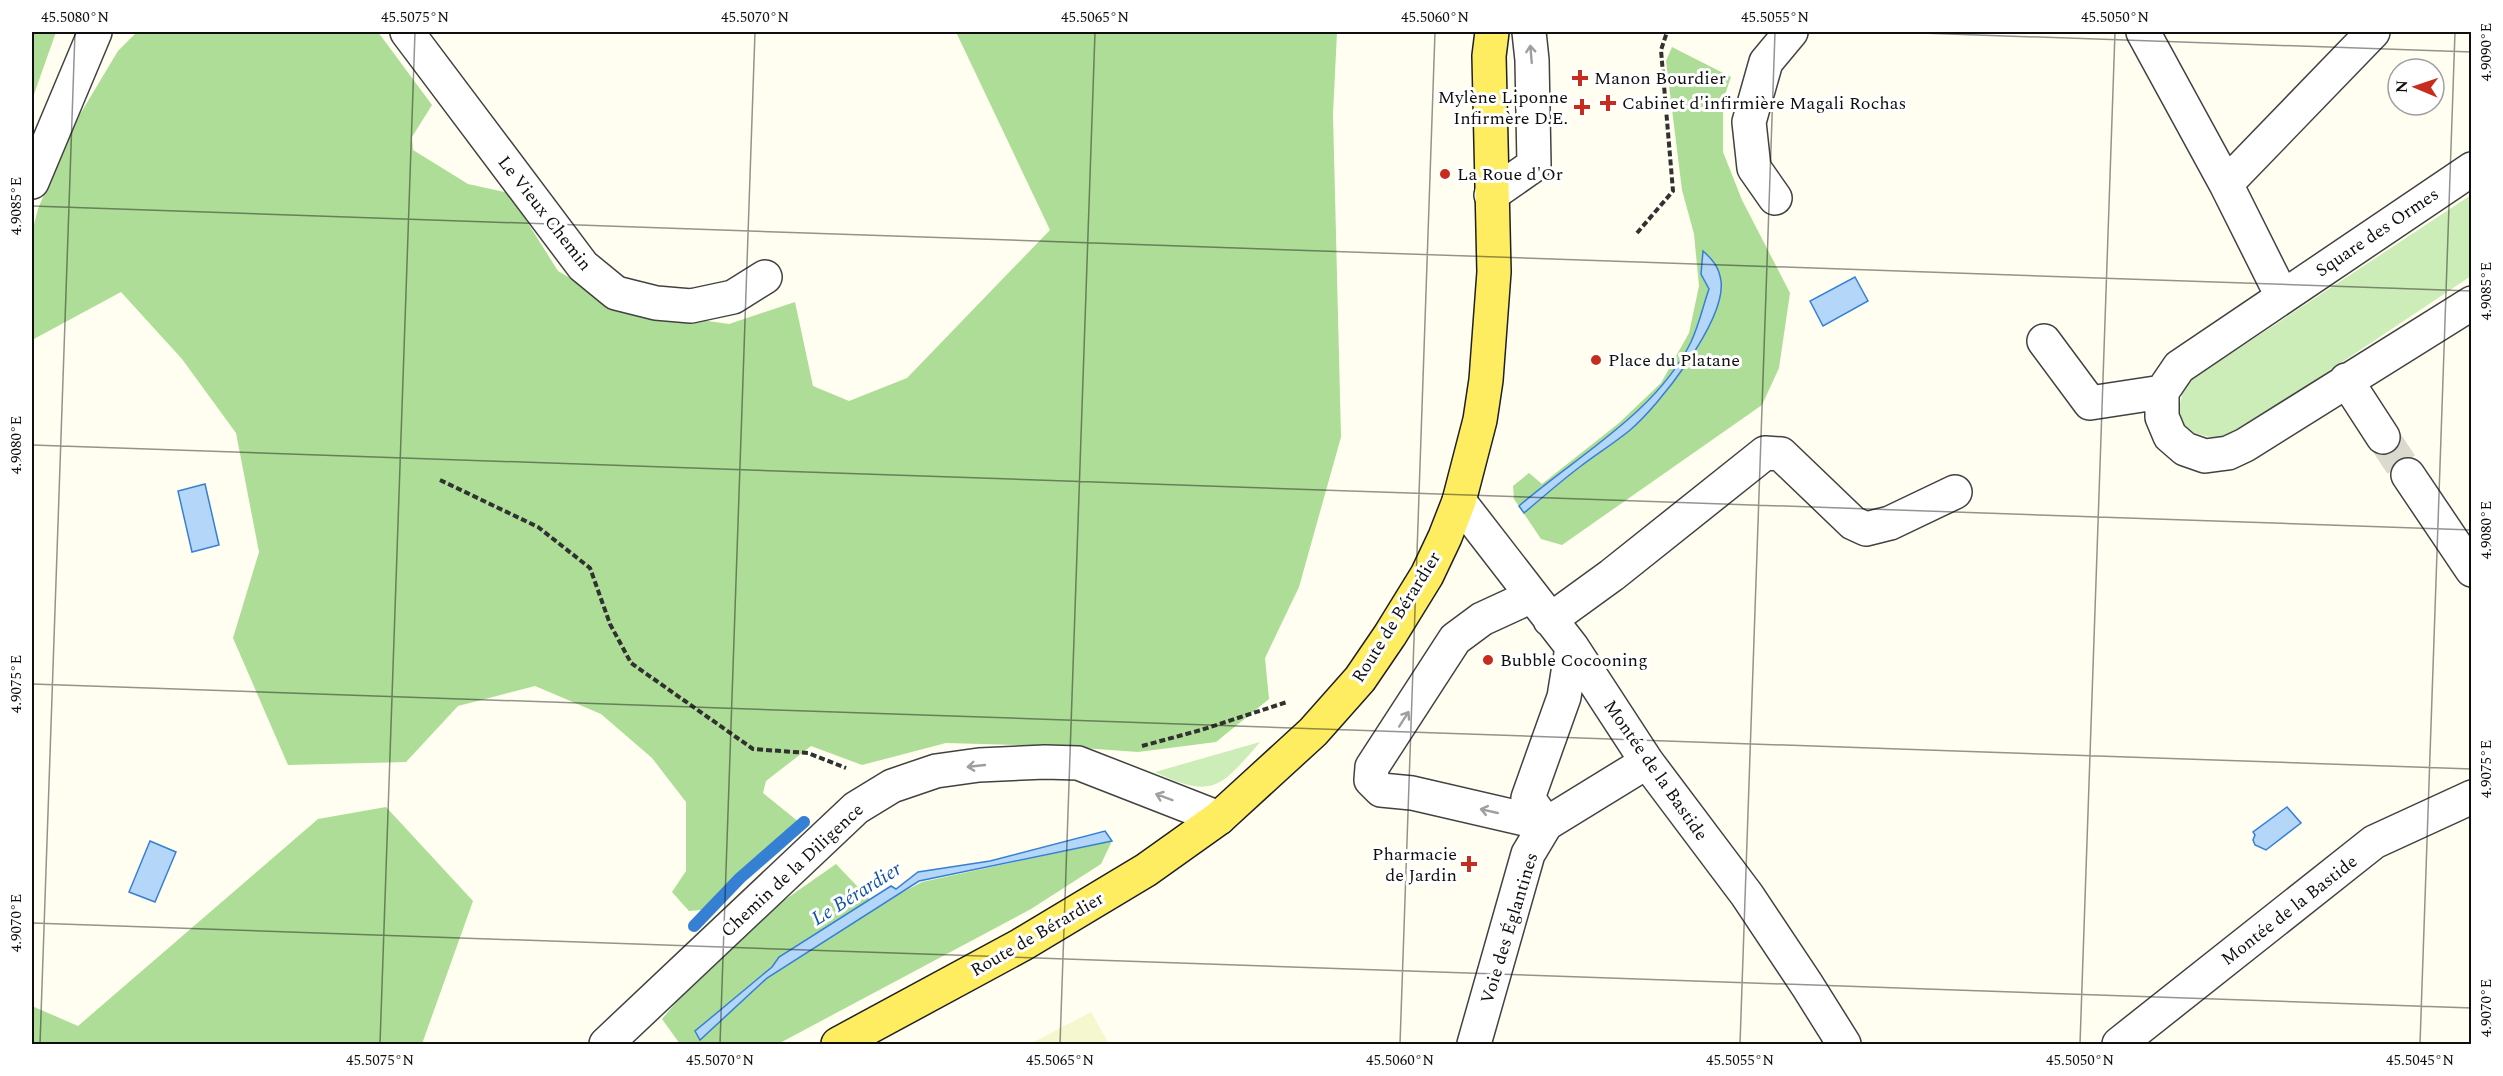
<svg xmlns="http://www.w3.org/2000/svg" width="2503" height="1076" viewBox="0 0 2503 1076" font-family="Spectral,serif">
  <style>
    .farmland { fill: #f5f7cf }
    .green { fill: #ccecb8 }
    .forest { fill: #addd96 }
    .water { fill: #b3d6f9; stroke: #3680d4; stroke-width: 1.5 }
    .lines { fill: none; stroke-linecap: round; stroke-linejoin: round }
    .stream { stroke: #3680d4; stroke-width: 12 }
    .minor-tunnel { stroke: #dbdacf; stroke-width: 33; stroke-dasharray: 33 16; stroke-linecap: butt }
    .minor-casing { stroke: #424242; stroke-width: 36 }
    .major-casing { stroke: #202020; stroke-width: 36 }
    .path { stroke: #313131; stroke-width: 4; stroke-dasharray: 6 3; stroke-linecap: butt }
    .minor { stroke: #fff; stroke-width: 33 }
    .major { stroke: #ffed61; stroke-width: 33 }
    .oneway { stroke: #9f9f9f }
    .ticks { fill: none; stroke: #0f0f0f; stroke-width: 1.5; stroke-opacity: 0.45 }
    .poi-dot { fill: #c72d1f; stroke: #fff; stroke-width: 2 }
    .labels { text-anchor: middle; stroke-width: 6; stroke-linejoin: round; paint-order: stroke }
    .poi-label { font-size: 18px; fill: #0f0f0f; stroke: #fff; text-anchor: start }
    .street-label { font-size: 18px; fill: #0f0f0f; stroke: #fff }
    .water-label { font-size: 20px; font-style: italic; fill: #1152a8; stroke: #fff }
    .neatline { fill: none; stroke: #0f0f0f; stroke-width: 2 }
    .ticks-label { font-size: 15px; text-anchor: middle; fill: #0f0f0f }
  </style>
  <rect width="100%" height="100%" fill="#fffef1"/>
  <path class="farmland" d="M1091,1012L1109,1044H1030Z"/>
  <path class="green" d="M2471,195V276L2224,441L2187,431L2178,411L2185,384Z
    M1260,742C1221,787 1213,800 1155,772Z"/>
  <path class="forest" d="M32,32H56L32,100Z
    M137,32H378L432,105L412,137L413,150L468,184L509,193L558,271L624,309L729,324L795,302L813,386L849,401L907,378L1050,230L956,32H1337L1333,114L1341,437L1299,587L1265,658L1269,699L1216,742L1138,752L1055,746L946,743L862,765L811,746L766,781L763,793L805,827L784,848L712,909L689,911L672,892L686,871V802L652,758L601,714L535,686L458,706L406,762L288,765L233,638L259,552L236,433L182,359L121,292L32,340V232L38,209L70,131L118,51Z
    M1672,47L1731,77L1723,100V152L1742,200L1790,293L1779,368L1762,405L1562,545L1541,539L1514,499L1513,486L1529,473L1542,484L1619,423L1661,383L1689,333L1699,286L1694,234L1682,190L1666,61Z
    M386,807L473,901L422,1044H32V1006L78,1026L318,819Z
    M1112,841L1101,864L1031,909L778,1044H680L662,1019L730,938L836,864L876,906L922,882Z"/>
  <path class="water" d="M1703,251C1713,260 1719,267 1721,281C1726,320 1659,406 1629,431C1614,443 1597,454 1581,466C1561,481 1543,497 1524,513L1519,506C1578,455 1656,413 1691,342C1699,325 1703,306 1709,289L1701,274Z
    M1855,277L1868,301L1823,326L1810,301Z
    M205,484L219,545L192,552L178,491Z
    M2287,807L2301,823L2266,850L2255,845L2253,840L2255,835L2253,832Z
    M1105,831L1112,841L919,881L767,978L700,1040L695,1031L772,967L779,957L891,886L896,889L918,872L990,861Z
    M150,841L176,852L155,902L129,892Z"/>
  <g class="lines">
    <path class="stream" d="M694,926L740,878L804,822"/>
    <path class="minor-tunnel" d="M2383,437L2408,475"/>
    <g class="minor-casing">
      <path id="minor" d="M407,32L583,266L616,293L656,303L691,306L733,297L765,277
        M2143,32L2226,184L2282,296
        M2472,169L2179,367L2162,392V417L2170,436L2185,449L2205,456L2228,453L2245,445L2472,303
        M32,182L95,32
        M2226,184L2373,32
        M1491,195L1534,165L1532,60L1529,32
        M1775,198L1754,168L1749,122L1766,62L1791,32
        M2044,341L2090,403L2162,392
        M2346,380L2383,437
        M2408,475L2472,570
        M1459,501L1572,647L1647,762L1747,895L1807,985L1844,1044
        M1532,596L1482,619L1455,639L1372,767L1371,780L1381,790L1412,793L1546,824
        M1550,620L1612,575L1765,453L1781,454L1853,523L1866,529L1890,523L1955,492
        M1546,824L1528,798L1564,697L1572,647
        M606,1044L856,808L892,786L936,771L979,765L1045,762L1078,763L1219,818
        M1474,1044L1528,854L1546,824L1647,762
        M2119,1044L2374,842L2472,797"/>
    </g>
    <g class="major-casing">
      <path id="major" d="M838,1044L1021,945L1146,870L1219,818L1313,732L1360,679L1390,635L1427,575L1445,537L1459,501L1480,420L1486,380L1494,272L1489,56L1492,32"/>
    </g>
    <path class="path" d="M1637,233L1673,191L1661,50L1667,32
      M440,480L538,527L590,568L610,624L631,663L753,749L808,753L846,768
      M1142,746L1201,730L1287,702"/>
    <use href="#minor" class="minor"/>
    <use href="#major" class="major"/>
  </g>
  <defs><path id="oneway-shaft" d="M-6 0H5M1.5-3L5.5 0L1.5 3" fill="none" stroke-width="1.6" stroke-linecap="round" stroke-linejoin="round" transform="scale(1.5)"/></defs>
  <g class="oneway">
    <use href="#oneway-shaft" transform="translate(1531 54) rotate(-95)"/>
    <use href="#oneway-shaft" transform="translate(1404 719) rotate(-57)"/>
    <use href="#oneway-shaft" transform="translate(976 766) rotate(174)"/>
    <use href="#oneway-shaft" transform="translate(1164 797) rotate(-159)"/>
    <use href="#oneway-shaft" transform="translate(1489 811) rotate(-167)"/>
  </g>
  <path class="ticks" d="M1892,32L2472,52M32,206L2472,291M32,445L2472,530M32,684L2472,769M32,923L2472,1008M40,1044L75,32M380,1044L415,32M720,1044L755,32M1060,1044L1095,32M1400,1044L1435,32M1740,1044L1775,32M2080,1044L2115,32M2420,1044L2455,32"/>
  <g class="poi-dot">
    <path d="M1577 69h6v6h6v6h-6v6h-6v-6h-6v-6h6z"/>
    <path d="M1605 94h6v6h6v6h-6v6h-6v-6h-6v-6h6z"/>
    <path d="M1579 98h6v6h6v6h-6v6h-6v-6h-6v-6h6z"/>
    <circle cx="1445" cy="174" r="6"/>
    <circle cx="1596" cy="360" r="6"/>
    <circle cx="1488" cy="660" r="6"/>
    <path d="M1466 855h6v6h6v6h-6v6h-6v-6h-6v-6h6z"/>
  </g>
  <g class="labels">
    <g class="poi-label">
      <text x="1594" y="84">Manon Bourdier</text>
      <text x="1568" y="103" text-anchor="end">Mylène Liponne<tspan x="1568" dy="21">Infirmère D.E.</tspan></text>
      <text x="1622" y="109">Cabinet d'infirmière Magali Rochas</text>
      <text x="1457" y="180">La Roue d'Or</text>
      <text x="1608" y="366">Place du Platane</text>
      <text x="1500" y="666">Bubble Cocooning</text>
      <text x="1457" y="860" text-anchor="end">Pharmacie<tspan x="1457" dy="21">de Jardin</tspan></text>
    </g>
    <g class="street-label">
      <text transform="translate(545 213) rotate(52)" y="6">Le Vieux Chemin</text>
      <text transform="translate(2377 232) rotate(-34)" y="6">Square des Ormes</text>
      <text transform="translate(1396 617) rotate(-58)" y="6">Route de Bérardier</text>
      <text transform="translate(1656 770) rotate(55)" y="6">Montée de la Bastide</text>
      <text transform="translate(792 870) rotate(-43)" y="6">Chemin de la Diligence</text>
      <text transform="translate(2289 910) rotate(-38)" y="6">Montée de la Bastide</text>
      <text transform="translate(1509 928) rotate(-73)" y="6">Voie des Églantines</text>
      <text transform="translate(1037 934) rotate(-30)" y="6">Route de Bérardier</text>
    </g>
    <g class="water-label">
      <text transform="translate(856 893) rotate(-32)" y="7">Le Bérardier</text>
    </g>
  </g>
  <rect width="2503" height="1076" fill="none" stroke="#ffffff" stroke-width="66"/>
  <g transform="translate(2416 87) rotate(272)"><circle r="28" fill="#ffffff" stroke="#9f9f9f" stroke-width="1.5"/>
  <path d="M0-4.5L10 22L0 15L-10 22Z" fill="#c72d1f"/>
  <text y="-9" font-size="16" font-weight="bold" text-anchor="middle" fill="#0f0f0f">N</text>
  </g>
  <rect x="33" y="33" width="2437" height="1010" class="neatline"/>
  <g class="ticks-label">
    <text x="75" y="22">45.5080°N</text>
    <text x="415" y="22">45.5075°N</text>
    <text x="755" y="22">45.5070°N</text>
    <text x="1095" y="22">45.5065°N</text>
    <text x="1435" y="22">45.5060°N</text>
    <text x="1775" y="22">45.5055°N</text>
    <text x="2115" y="22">45.5050°N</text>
    <text transform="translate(2486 52) rotate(-90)" y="5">4.9090°E</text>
    <text transform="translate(16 206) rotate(-90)" y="5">4.9085°E</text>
    <text transform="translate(2486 291) rotate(-90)" y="5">4.9085°E</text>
    <text transform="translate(16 445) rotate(-90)" y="5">4.9080°E</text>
    <text transform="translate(2486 530) rotate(-90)" y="5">4.9080°E</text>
    <text transform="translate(16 684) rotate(-90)" y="5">4.9075°E</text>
    <text transform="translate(2486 769) rotate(-90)" y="5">4.9075°E</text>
    <text transform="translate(16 923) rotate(-90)" y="5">4.9070°E</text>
    <text transform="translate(2486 1008) rotate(-90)" y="5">4.9070°E</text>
    <text x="380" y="1065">45.5075°N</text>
    <text x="720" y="1065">45.5070°N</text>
    <text x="1060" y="1065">45.5065°N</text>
    <text x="1400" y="1065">45.5060°N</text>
    <text x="1740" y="1065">45.5055°N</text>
    <text x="2080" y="1065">45.5050°N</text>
    <text x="2420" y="1065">45.5045°N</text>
  </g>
</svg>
